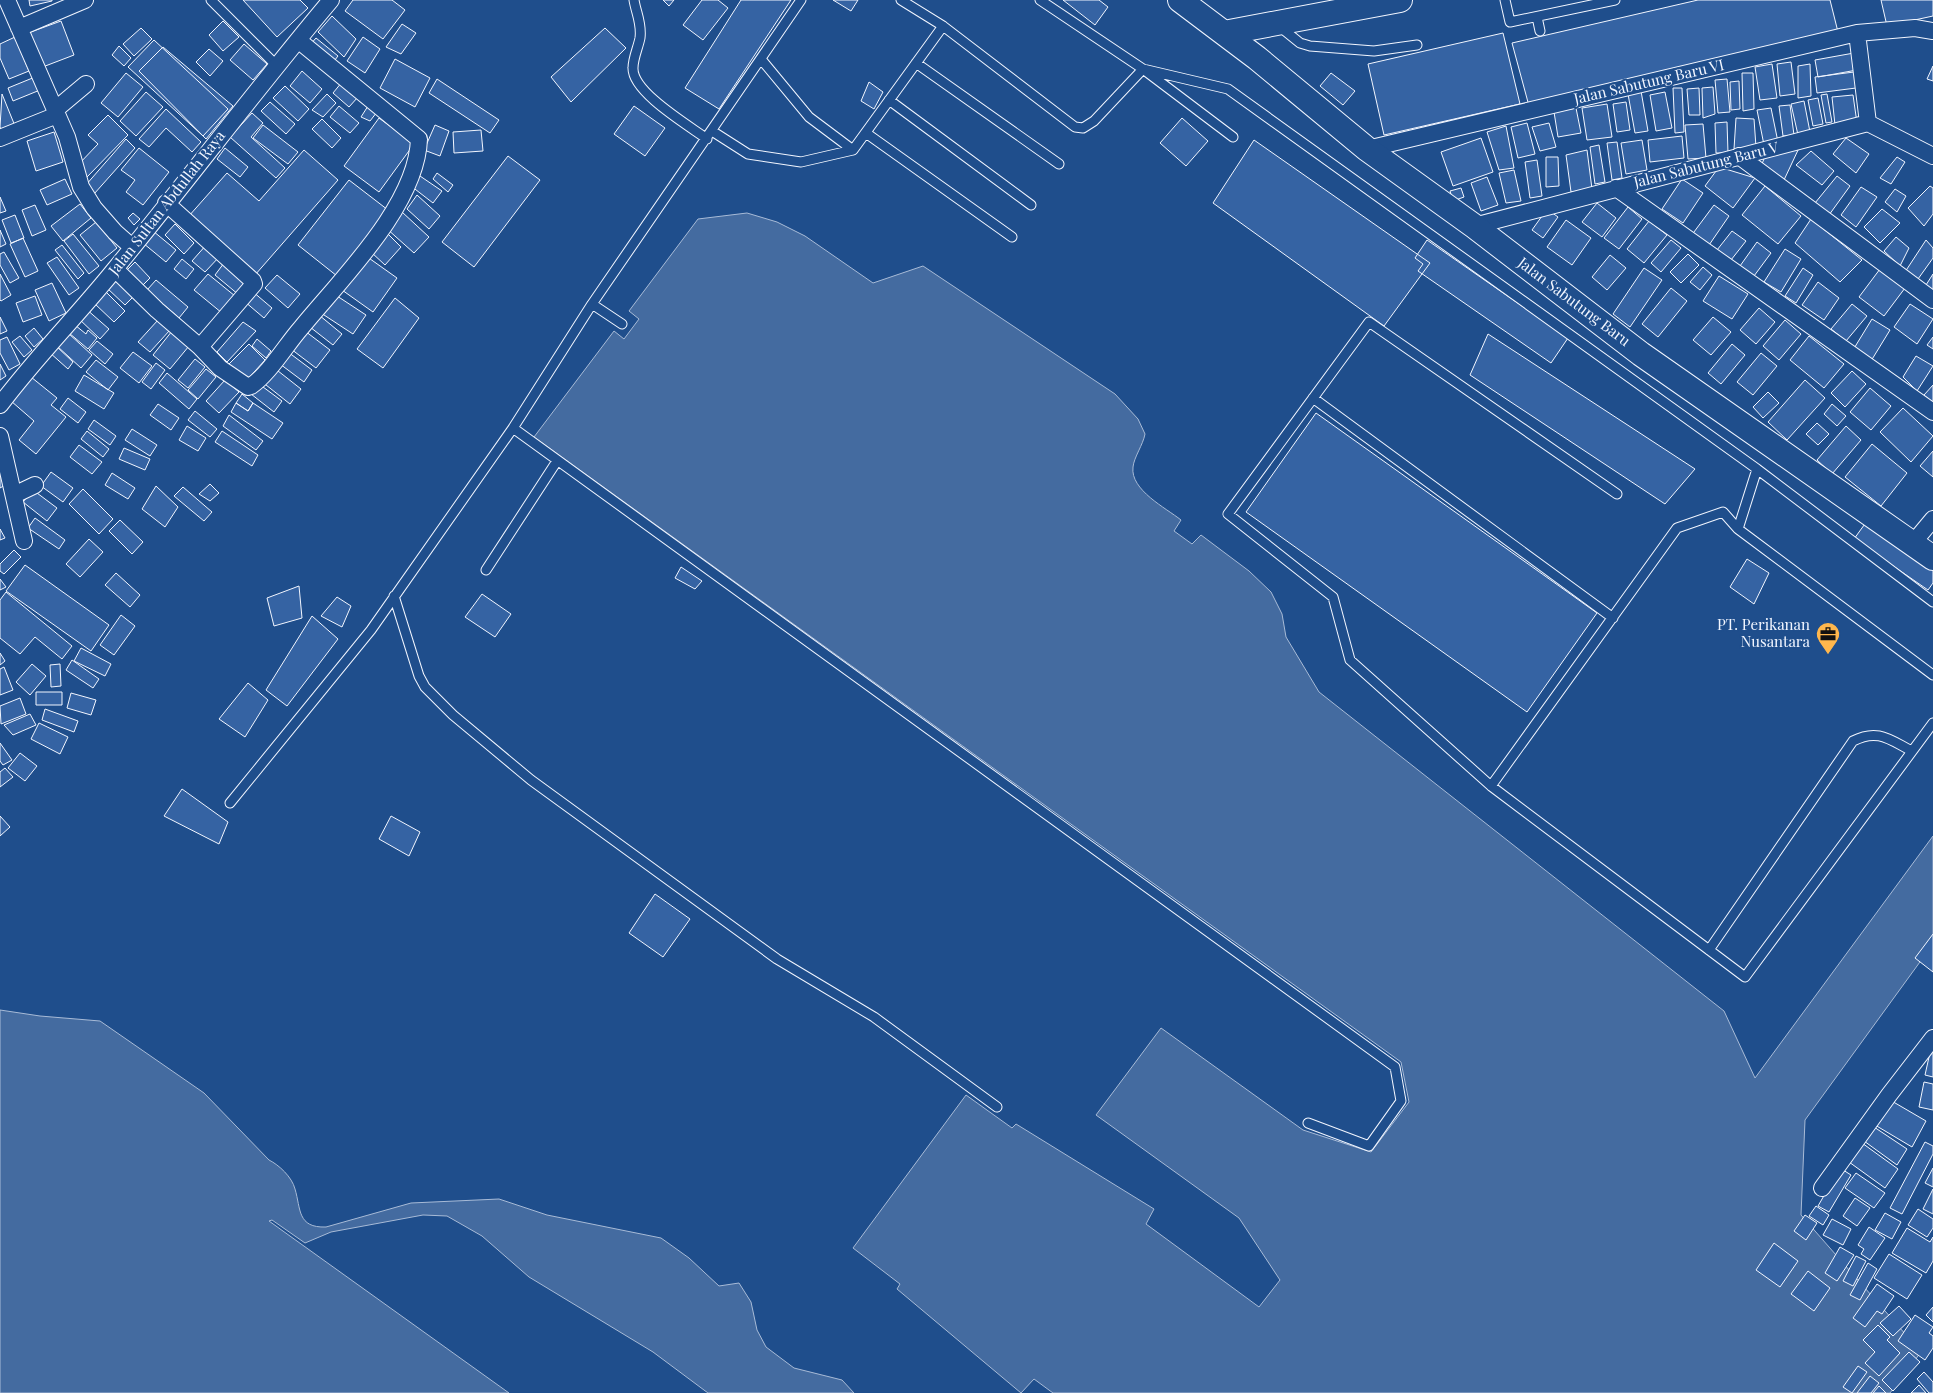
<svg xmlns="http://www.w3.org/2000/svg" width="1933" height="1393" viewBox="0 0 1933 1393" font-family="'Playfair Display',serif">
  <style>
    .water { fill: #446ba0; stroke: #a8bbd7 }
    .building { fill: #3563a3; stroke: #f2f6ff }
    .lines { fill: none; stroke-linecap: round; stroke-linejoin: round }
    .lane-casing { stroke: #f2f6ff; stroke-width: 11 }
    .street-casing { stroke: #f2f6ff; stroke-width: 18 }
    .secondary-casing { stroke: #f2f6ff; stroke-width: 26 }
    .lane { stroke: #1f4e8c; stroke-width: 9 }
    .street { stroke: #1f4e8c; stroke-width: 16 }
    .secondary { stroke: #1f4e8c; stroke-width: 24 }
    .labels { text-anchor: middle; stroke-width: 4; stroke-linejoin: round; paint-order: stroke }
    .street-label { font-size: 15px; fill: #f2f6ff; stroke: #1f4e8c }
    .poi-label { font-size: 15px; fill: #f2f6ff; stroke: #1f4e8c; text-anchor: end }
  </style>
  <rect width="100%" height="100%" fill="#1f4e8c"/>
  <path class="water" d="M747,213L777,222L805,236L873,283L923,266L1115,394L1138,419L1145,434C1143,445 1134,457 1133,467C1130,490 1166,508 1181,520L1174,531L1192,544L1201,535L1249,571L1271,592L1282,614L1286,637L1319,692L1724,1011L1755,1078L1933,836V944L1805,1120L1801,1215L1921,1352L1890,1393H1053L1034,1379L1021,1393L897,1289L900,1284L853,1248L966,1095L1012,1128L1016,1124L1154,1209L1146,1224L1259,1307L1280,1280L1239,1218L1096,1115L1161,1028L1303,1130L1371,1152L1409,1102L1401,1062L534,437L614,331L624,339L639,319L629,311L698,219Z
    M0,1010L40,1016L100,1021L204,1093L269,1160C279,1165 292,1177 295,1189C301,1209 297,1228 326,1227L411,1203L499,1199L547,1215L661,1238L689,1258L719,1286L739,1283L751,1302L757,1330L766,1347L794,1368L842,1380L854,1393H708L653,1352L529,1277L482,1236L447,1216L423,1215L331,1232L305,1243L272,1220L269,1221L509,1393H0Z"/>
  <path class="building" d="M29,0H52V1L30,6Z
    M243,0H300L308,8L277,37Z
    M353,0H392L405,10L383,39L345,11Z
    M663,0H674L669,6Z
    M702,0H718L728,8L703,40L683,25Z
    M741,0H791L719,109L685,88Z
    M833,0H858L851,11Z
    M1063,0H1099L1108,7L1095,25Z
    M1698,0H1830L1839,36L1529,106L1512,43Z
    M1881,0H1933V16L1887,26Z
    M332,16L356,39L344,57L318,32Z
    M61,21L74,55L40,68L28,33Z
    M223,21L239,37L223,51L209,35Z
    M402,24L416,33L401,54L386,47Z
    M141,28L152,39L134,56L123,44Z
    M605,28L626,48L571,102L551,77Z
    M1503,33L1520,104L1384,135L1368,64Z
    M15,37L29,71L9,79L0,58V44Z
    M363,37L380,49L365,73L347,61Z
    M316,38L338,56L331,65L309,46Z
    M154,40L228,109L203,136L128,67Z
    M244,44L267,64L253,80L230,60Z
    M119,46L131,58L124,66L112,55Z
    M163,47L233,106L206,139L139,71Z
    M209,49L223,61L210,76L196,62Z
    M1854,53L1857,70L1818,77L1815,60Z
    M395,59L430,78L415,107L380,88Z
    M1791,62L1795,94L1780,96L1777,64Z
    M1772,64L1777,98L1760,100L1755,67Z
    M1810,64L1811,96L1798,98V66Z
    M1933,66V81L1927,79Z
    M302,71L322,89L310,103L290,86Z
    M1854,72L1856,88L1817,93L1815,77Z
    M126,73L143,87L118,117L101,103Z
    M1331,73L1355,91L1343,105L1320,86Z
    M1742,73H1753L1754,109L1743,111Z
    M35,77L40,90L13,101L8,88Z
    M437,79L499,120L490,133L429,93Z
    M1727,79L1730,112L1718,113L1715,80Z
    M1739,81L1740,109L1731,110L1730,82Z
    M342,82L358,97L349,107L333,93Z
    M869,82L883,92L874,109L861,101Z
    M285,86L309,109L298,121L273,98Z
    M1713,87L1715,114L1703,118L1702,88Z
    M1673,88H1682L1684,132L1675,133Z
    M1699,88L1700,115H1689L1687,89Z
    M1641,91L1648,131L1635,133L1628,94Z
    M146,92L163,107L136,136L120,121Z
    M1665,92L1672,128L1656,131L1650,95Z
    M2,94L15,126L2,131L0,127Z
    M327,94L336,103L323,117L312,110Z
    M1827,94L1832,122L1826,123L1821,95Z
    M1853,95L1857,123L1835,125L1832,97Z
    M1818,98L1823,124L1813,126L1808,100Z
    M1804,101L1810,132L1798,135L1791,104Z
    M270,102L295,124L286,134L261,111Z
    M1626,102L1630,130L1617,132L1613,104Z
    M1607,104L1612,137L1587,140L1582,108Z
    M1790,105L1794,135L1783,136L1779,106Z
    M339,106L359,123L350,133L330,117Z
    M368,106L377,112L370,121L361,117Z
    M634,106L665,128L645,156L614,134Z
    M1576,108L1581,133L1558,137L1554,112Z
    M1771,108L1778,142L1764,145L1757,110Z
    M166,109L201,142L192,152L166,128L149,147L139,139Z
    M252,113L263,123L251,137L285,168L276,178L230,137Z
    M108,115L128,135L87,177L77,166L98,144L88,135Z
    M379,118L414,144L379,192L344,166Z
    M1182,118L1208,141L1186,166L1160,143Z
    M1736,118L1754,119L1756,147L1734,149Z
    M322,119L341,138L332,148L312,129Z
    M1727,122L1728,153H1716L1715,123Z
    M1527,123L1535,154L1518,158L1511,127Z
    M1549,123L1556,147L1540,151L1532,127Z
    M1703,124L1706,158L1688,159L1685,125Z
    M263,125L298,152L288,164L253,138Z
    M435,125L449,131L440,156L424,150Z
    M1506,126L1514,168L1499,170L1487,132Z
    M481,130L483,151L454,153L453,132Z
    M54,132L63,162L36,171L27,141Z
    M1682,136L1684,158L1650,162L1648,140Z
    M1481,138L1493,172L1453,186L1441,152Z
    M1846,138L1869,154L1856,173L1833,154Z
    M126,139L135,148L94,194L85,186Z
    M1254,140L1430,263L1384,326L1213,203Z
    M1642,140L1647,170L1626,174L1621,143Z
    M1617,142L1622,178L1612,180L1607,143Z
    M1599,145L1605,182L1595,184L1590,147Z
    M139,148L169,172L143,205L126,192L135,180L121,170Z
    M225,148L248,167L240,177L217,159Z
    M1799,148L1784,180L1762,164L1765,156Z
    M304,150L338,180L255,275L188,217L227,173L259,201Z
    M1587,150L1592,189L1571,192L1566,155Z
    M1811,151L1834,171L1822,185L1796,165Z
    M508,156L540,180L474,267L442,242Z
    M1546,157H1558L1559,186L1546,187Z
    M1897,157L1905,162L1891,184L1880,178Z
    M1537,160L1542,196L1530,198L1525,162Z
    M1719,167L1755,178L1733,208L1705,186Z
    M1514,170L1521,201L1506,203L1499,173Z
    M437,173L453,185L448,192L433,179Z
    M420,176L442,191L433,203L411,186Z
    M1837,176L1850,186L1829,215L1815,203Z
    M1487,177L1498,205L1481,211L1471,183Z
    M65,179L72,194L47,205L40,190Z
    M1682,179L1703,193L1683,223L1662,209Z
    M349,180L388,210L337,276L298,245Z
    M1765,186L1801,216L1778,244L1742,215Z
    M1930,186L1933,188V214L1924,226L1908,208Z
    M1861,187L1877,197L1856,227L1841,215Z
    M1461,188L1464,197L1453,201L1450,191Z
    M1895,189L1906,196L1897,212L1885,202Z
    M417,195L440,216L429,229L407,209Z
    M0,197L6,211L0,213Z
    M1597,203L1616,218L1602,237L1582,222Z
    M80,204L91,218L63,241L51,226Z
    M35,205L46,230L32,236L22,210Z
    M1714,205L1729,216L1707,248L1691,236Z
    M1628,207L1642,219L1619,249L1604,238Z
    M1547,209L1558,217L1543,238L1532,230Z
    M1882,209L1900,223L1880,243L1864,227Z
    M402,212L429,237L414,253L386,228Z
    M133,213L140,219L134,225L128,218Z
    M15,215L24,238L11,243L2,220Z
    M1811,219L1862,260L1840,282L1795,243Z
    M1566,220L1591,238L1572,265L1547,247Z
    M1649,221L1667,235L1644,263L1627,249Z
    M96,222L117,248L101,261L80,235Z
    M175,224L194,243L184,254L165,235Z
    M0,230L6,244L0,247Z
    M153,231L176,250L166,262L143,243Z
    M1732,231L1746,241L1731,260L1717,250Z
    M73,234L99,266L89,274L64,241Z
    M388,234L401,247L385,265L371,252Z
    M1896,237L1909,248L1900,266L1884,251Z
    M23,238L38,271L25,277L10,244Z
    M1427,240L1568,338L1551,363L1418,271L1423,264L1415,258Z
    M1671,240L1681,248L1661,272L1651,263Z
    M1926,240L1933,248V258L1918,279L1905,272Z
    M1757,242L1771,253L1754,276L1740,266Z
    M207,244L220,256L205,272L192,261Z
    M62,245L84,273L78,279L55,250Z
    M1785,249L1801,259L1781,292L1764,282Z
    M4,252L19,278L10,283L0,265V254Z
    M1688,254L1699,265L1681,283L1670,272Z
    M1610,255L1626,268L1607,290L1592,277Z
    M366,256L397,278L373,312L342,290Z
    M57,257L79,288L69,295L47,263Z
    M182,259L194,269L186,279L174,269Z
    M135,262L150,278L141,287L126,271Z
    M224,263L249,283L239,295L215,275Z
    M1703,267L1712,275L1700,290L1690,282Z
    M1644,268L1662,280L1630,327L1613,314Z
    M1803,268L1813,275L1796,303L1785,296Z
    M1880,269L1905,288L1884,316L1859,297Z
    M0,274L11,295L1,301L0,300Z
    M208,274L235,296L222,313L194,290Z
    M1933,274V290L1926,285Z
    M277,275L300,294L288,308L265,288Z
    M1719,276L1748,294L1732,319L1703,301Z
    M116,278L134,296L125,305L107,288Z
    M156,280L188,307L179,318L147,290Z
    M1818,282L1839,298L1824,320L1802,305Z
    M52,283L66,313L49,321L35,290Z
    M1671,288L1687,301L1658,337L1642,324Z
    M105,291L125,311L114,322L94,303Z
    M252,291L272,308L264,318L244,301Z
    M334,294L366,315L353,334L321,313Z
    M35,296L42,315L23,322L16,303Z
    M395,298L419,318L383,368L357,349Z
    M1852,304L1867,316L1846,341L1831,329Z
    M1910,304L1933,319L1917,344L1894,327Z
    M85,308L109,329L100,339L77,317Z
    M1759,308L1775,322L1756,344L1740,330Z
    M319,315L342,334L333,345L310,327Z
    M0,317L7,331L0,334Z
    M1713,317L1731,332L1711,355L1693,340Z
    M1872,319L1890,330L1871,361L1853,350Z
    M158,320L170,330L150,352L138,342Z
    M1785,320L1801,334L1779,360L1763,346Z
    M243,322L256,331L227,362L217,352Z
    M75,325L86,334L88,330L97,338L88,349L69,333Z
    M34,328L43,339L34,347L25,336Z
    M172,331L189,346L170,369L153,355Z
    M305,331L330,350L316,368L291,349Z
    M68,333L92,355L81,368L57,346Z
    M1488,334L1695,469L1665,504L1470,375Z
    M20,336L32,350L24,357L12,342Z
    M1809,336L1844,364L1824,388L1790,360Z
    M7,337L20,364L9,370L0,353V340Z
    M1933,337V349L1927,345Z
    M257,339L271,351L266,358L252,346Z
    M97,341L113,354L105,364L89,350Z
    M249,344L265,360L246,381L227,366Z
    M1732,344L1745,355L1721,384L1708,373Z
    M55,345L73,362L68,369L49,352Z
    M133,352L152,366L139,383L120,368Z
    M288,352L312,370L304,382L280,364Z
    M1761,353L1777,366L1753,395L1737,382Z
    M1916,356L1933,366L1917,391L1903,377Z
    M195,359L205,367L188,388L178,380Z
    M96,360L118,377L108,390L86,372Z
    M156,363L165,370L151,389L142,382Z
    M0,364L6,376L0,380Z
    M273,367L301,389L290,404L261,381Z
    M206,369L216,377L198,399L188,390Z
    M1852,371L1866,384L1845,407L1831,393Z
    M167,373L197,399L189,409L159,383Z
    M84,375L114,393L104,409L75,391Z
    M31,377L57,398L51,405L66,417L36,454L19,440L34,421L11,401Z
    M225,380L239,392L219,413L206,401Z
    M1805,380L1825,398L1787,440L1768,422Z
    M259,384L282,401L274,412L251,394Z
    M1933,385V403L1924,395Z
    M1870,388L1891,406L1871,430L1850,412Z
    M1768,392L1779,403L1763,418L1753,407Z
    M242,394L253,403L248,411L236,403Z
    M68,398L86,412L78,423L60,409Z
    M236,403L248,411L253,403L283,423L272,439L231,412Z
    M158,404L179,418L171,430L150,415Z
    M1832,404L1846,416L1837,426L1824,414Z
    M1903,408L1933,436L1911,462L1880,432Z
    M195,411L217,429L210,437L188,420Z
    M1316,413L1597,613L1527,712L1246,512Z
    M229,415L263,441L256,450L223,426Z
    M94,420L116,436L110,445L88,429Z
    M1817,423L1829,434L1818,445L1806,434Z
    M187,426L206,438L198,451L179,440Z
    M1846,426L1861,440L1832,474L1817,460Z
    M132,429L157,445L150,456L125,440Z
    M87,431L109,449L103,457L81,439Z
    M222,431L258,455L252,466L215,442Z
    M1872,444L1907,473L1881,506L1845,477Z
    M79,445L102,462L92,474L70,457Z
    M124,448L150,459L145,470L119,459Z
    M1933,451V477L1920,466Z
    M0,455L7,484L0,488Z
    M51,472L73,488L63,502L41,486Z
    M112,473L135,488L128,499L105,485Z
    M210,484L219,493L210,501L199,494Z
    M156,486L178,507L165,527L142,509Z
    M183,487L212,512L204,521L174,496Z
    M83,489L113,519L99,534L69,504Z
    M33,490L57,508L47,521L23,502Z
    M35,518L65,540L59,549L28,528Z
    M120,520L143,542L132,554L109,531Z
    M1867,521L1933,566V583L1928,590L1854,539Z
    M0,529L5,538L0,540Z
    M89,539L103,552L80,577L66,564Z
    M14,550L21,557L4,574L0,571V564Z
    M1747,559L1769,573L1754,604L1730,587Z
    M25,565L109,625L91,651L6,591Z
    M681,567L702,581L695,589L675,578Z
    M116,573L140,595L130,607L105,585Z
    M0,579L6,587L0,590Z
    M299,586L302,618L274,626L267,598Z
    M6,592L72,646L62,659L35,637L20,654L0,638V600Z
    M482,594L511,614L495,637L465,617Z
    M337,597L351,606L342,627L321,616Z
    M121,615L135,626L114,655L100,645Z
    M312,616L338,639L287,706L266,690Z
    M81,648L111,664L105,676L74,661Z
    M0,653L5,661L0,665Z
    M72,660L99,679L93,688L66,670Z
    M32,664L46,676L30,695L16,682Z
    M60,664L61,686L51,687L50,665Z
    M4,667L13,690L0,695V669Z
    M248,683L268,700L245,737L219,719Z
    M36,692H62V705H36Z
    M71,693L96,700L91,715L67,708Z
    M20,698L26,714L1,724L0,706Z
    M45,709L78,721L74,732L42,720Z
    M30,714L36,725L13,735L4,725Z
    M39,723L68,737L60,754L31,739Z
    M0,743L12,760L3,765L0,761Z
    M20,753L37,766L25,781L8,768Z
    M5,768L13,777L0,787V772Z
    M182,789L228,822L219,844L164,816Z
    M0,816L10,827L0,836Z
    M391,816L420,832L409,856L379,839Z
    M655,894L690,919L663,957L629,933Z
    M1933,934V972L1915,958Z
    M1931,1048H1933V1077L1925,1075Z
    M1924,1082L1933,1084V1110L1919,1107Z
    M1890,1100L1926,1121L1912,1147L1875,1125Z
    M1874,1127L1907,1149L1897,1165L1864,1141Z
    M1925,1142L1933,1146V1154L1902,1214L1890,1208Z
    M1862,1143L1898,1169L1885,1188L1849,1162Z
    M1840,1168L1851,1175L1829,1212L1818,1206Z
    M1933,1168V1187L1925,1183Z
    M1856,1173L1885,1193L1874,1208L1845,1188Z
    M1933,1189V1214L1923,1209Z
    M1855,1198L1870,1208L1857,1226L1843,1216Z
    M1816,1206L1829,1215L1823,1225L1809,1216Z
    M1918,1209L1933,1219V1228L1927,1237L1908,1225Z
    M1885,1213L1901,1222L1892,1239L1875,1230Z
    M1805,1215L1817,1223L1806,1240L1794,1231Z
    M1832,1219L1851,1229L1843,1245L1823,1235Z
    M1869,1227L1885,1238L1870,1260L1861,1254L1864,1249L1858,1245Z
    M1907,1228L1930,1242L1933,1237V1261L1926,1273L1892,1253Z
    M1774,1243L1798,1261L1780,1287L1756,1270Z
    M1840,1247L1854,1255L1837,1281L1825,1273Z
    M1889,1254L1922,1275L1907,1299L1874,1278Z
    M1856,1256L1866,1261L1853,1286L1843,1281Z
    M1868,1263L1877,1269L1860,1300L1850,1295Z
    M1808,1271L1830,1288L1814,1311L1791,1294Z
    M1877,1284L1894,1296L1882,1314L1877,1311L1865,1327L1853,1318Z
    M1899,1306L1911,1319L1893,1336L1880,1323Z
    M1933,1307V1322L1926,1315Z
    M1915,1315L1933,1327L1929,1333L1933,1336V1348L1925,1360L1898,1341Z
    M1878,1325L1890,1337L1887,1340L1900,1353L1879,1376L1865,1363L1875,1352L1863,1340Z
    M1909,1352L1920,1362L1893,1391L1882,1380Z
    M1858,1366L1867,1372L1852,1393L1843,1387Z
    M1924,1372L1933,1382V1393H1929L1917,1379Z
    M1870,1376L1879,1383L1871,1393H1857Z
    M1919,1385L1926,1393H1911Z
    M1879,1386L1886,1393H1873Z"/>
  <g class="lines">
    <g class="lane-casing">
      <path id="lane" d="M211,0L277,66
        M634,0C636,13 642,23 640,38C638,48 633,58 633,68C632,92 688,125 707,139
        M901,0L943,26L1075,127L1083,128L1094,121L1143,69L1233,137
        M1040,0L1143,69L1228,89L1757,469L1933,602
        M1505,0L1510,22L1615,0
        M1537,17L1540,31
        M1279,26L1300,43L1310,46L1374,51L1417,45
        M761,59L809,117L853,150
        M916,63L1059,164
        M889,100L1031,205
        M712,131L748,154L801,162L853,150L943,26
        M866,133L1012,237
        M592,304L622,324
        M1313,398L1613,618
        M513,428L1395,1067L1401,1101L1369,1146L1308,1123
        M1757,469L1738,529L1933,675
        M1617,494L1369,322L1228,514L1333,597L1350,660L1491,786L1745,977L1933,723
        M486,570L557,461
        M394,596L419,676L425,687L453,715L531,780L777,959L874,1017L997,1107
        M1491,786L1677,528L1723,512L1738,529
        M230,803L371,630L513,428L592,304L801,0
        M1709,950L1853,741C1878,728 1890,740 1912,751"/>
    </g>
    <g class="street-casing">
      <path id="street" d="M7,0L67,137L81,187L94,208L115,232L132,247
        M19,28L85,0
        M1857,33L1868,123
        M55,110L86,84
        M0,138L57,115
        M1367,149L1857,33L1915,28L1933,31
        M1739,156L1933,300
        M1616,188L1933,412
        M166,203L253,281L254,284L200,347L220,368L248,387L251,386C269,374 286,345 301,328C341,279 417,205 419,139L298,40
        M1474,226L1868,123L1933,156
        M115,269L157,310L200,347
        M0,405C36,357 78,315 115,269C188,180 257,88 331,0
        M0,436L24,541
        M14,495L35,485
        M1913,543L1933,519
        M1822,1188L1889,1095L1933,1038"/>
    </g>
    <g class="secondary-casing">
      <path id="secondary" d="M1180,0L1257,58L1367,149L1474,226L1641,354L1933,558
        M1224,33L1400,0"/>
    </g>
    <use href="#lane" class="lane"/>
    <use href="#street" class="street"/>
    <use href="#secondary" class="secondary"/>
  </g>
  <defs>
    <g id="office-pin" transform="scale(1.25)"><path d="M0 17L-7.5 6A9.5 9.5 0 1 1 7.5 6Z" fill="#ffb74d" stroke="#1f4e8c"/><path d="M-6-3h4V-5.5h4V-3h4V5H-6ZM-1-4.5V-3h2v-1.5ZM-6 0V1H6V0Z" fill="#111"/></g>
  </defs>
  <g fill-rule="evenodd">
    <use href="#office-pin" x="1828" y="634"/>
  </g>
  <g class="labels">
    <g class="street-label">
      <text transform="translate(1649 82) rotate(-13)" y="5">Jalan Sabutung Baru VI</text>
      <text transform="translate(1706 165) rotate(-14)" y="5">Jalan Sabutung Baru V</text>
      <text transform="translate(167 203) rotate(-52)" y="5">Jalan Sultan Abdullah Raya</text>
      <text transform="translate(1574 302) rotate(37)" y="5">Jalan Sabutung Baru</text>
    </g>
    <g class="poi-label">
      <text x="1810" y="630">PT. Perikanan<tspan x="1810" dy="17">Nusantara</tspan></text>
    </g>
  </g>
</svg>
